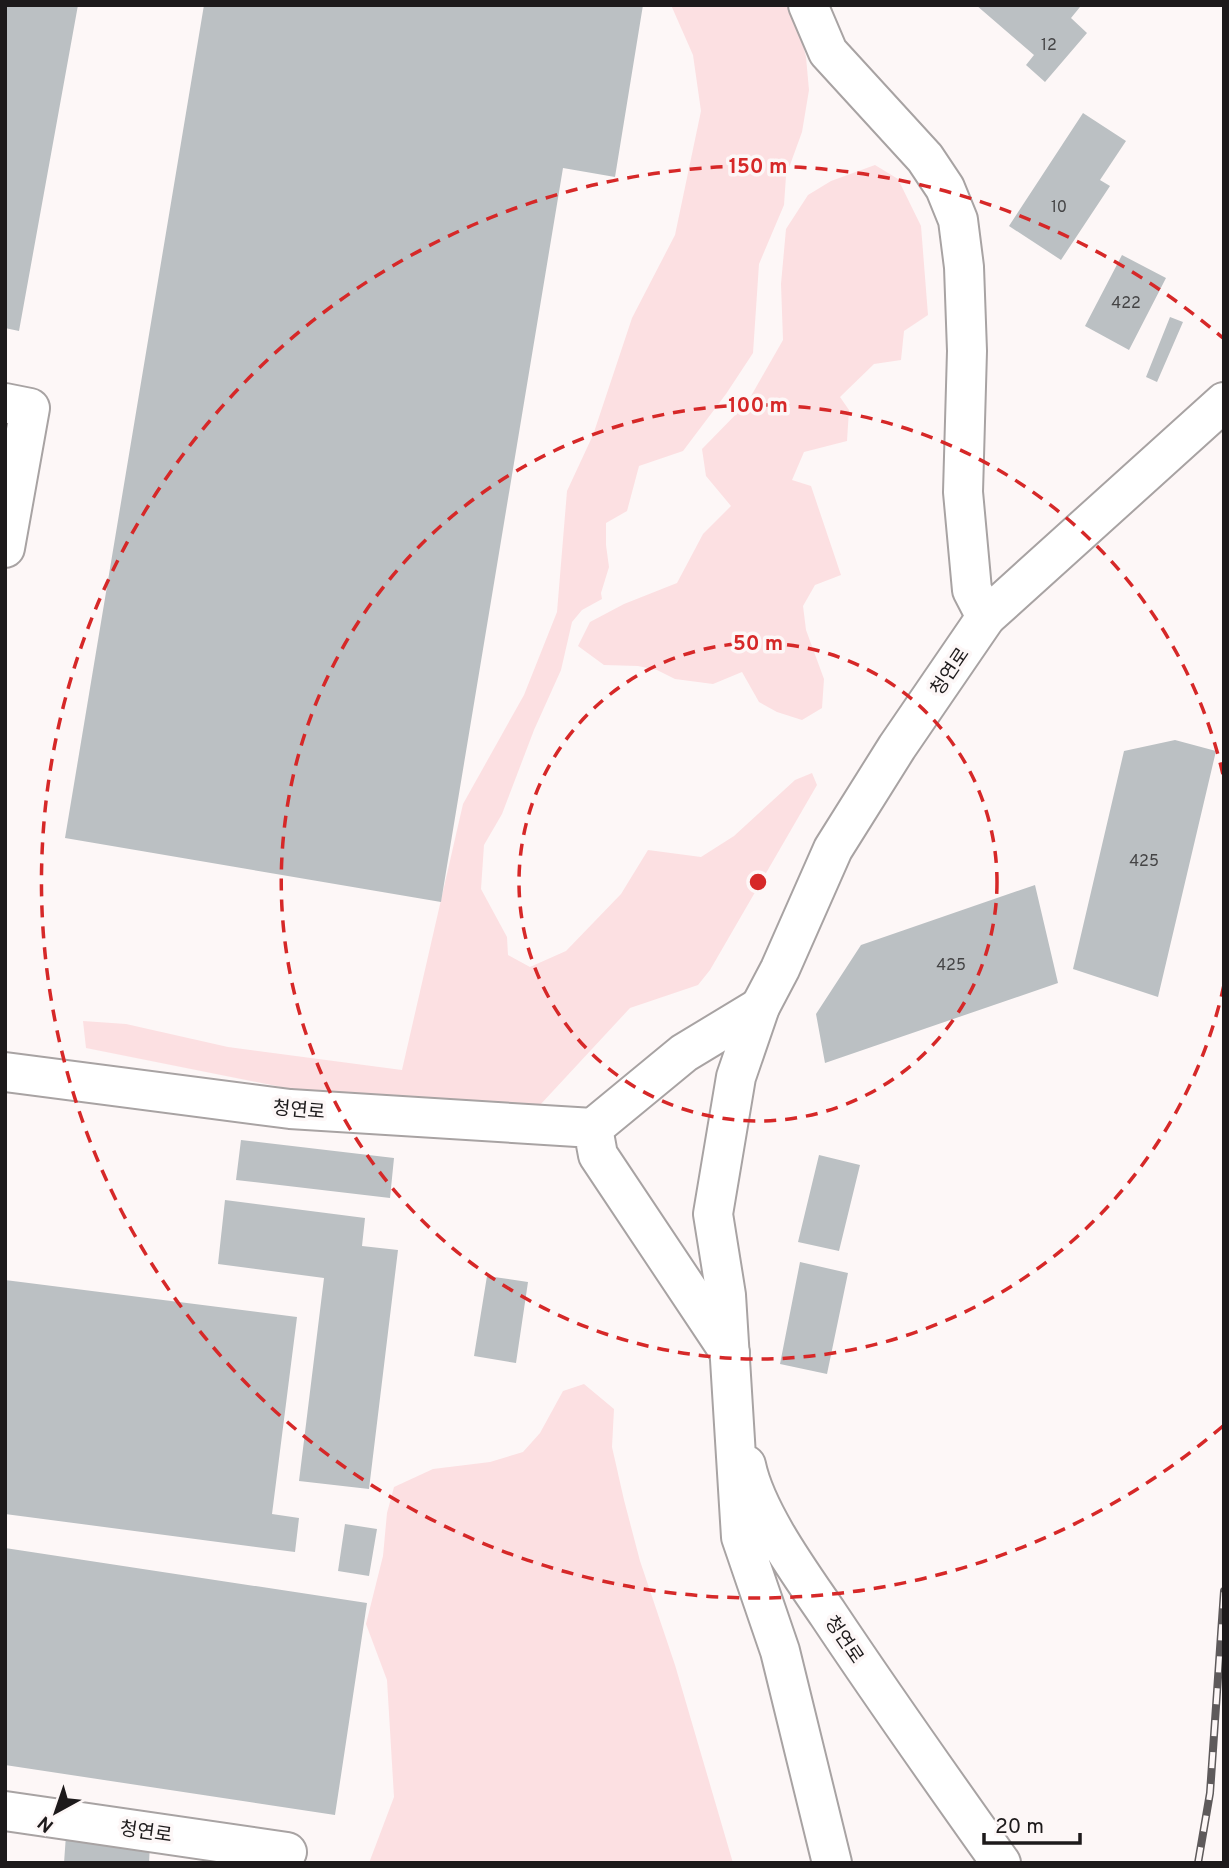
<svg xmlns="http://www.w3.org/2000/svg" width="1229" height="1868" viewBox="0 0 1229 1868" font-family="Overpass,'Noto Sans KR',sans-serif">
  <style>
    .green { fill: #fce0e2 }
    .building { fill: #bbc0c3 }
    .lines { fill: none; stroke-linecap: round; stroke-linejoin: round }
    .minor-casing { stroke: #a8a3a3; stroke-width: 42 }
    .major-casing { stroke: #a8a3a3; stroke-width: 42 }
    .minor { stroke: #fff; stroke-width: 38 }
    .major { stroke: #fff; stroke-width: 38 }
    .rail-casing { stroke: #5e5a5b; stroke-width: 8 }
    .rail { stroke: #fdf7f7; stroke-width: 5; stroke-dasharray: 16; stroke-linecap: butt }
    .ring { fill: none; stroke: #d62828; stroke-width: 3.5; stroke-dasharray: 12 9 }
    .labels { text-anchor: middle; stroke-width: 7; stroke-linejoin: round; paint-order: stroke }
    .number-label { font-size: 16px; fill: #444445 }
    .street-label { font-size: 19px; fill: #1d1a1b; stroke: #fdf7f7 }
    .centre { fill: #d62828; stroke: #fdf7f7; stroke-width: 3.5 }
    .ring-label { font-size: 21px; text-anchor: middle; font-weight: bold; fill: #d62828; stroke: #fdf7f7; stroke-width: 7; stroke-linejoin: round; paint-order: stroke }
  </style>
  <rect width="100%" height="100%" fill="#fdf7f7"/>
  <path class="green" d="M671,5H793L806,57L809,90L802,132L786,176L784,205L759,264L753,353L726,394L683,451L639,466L627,511L606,523V545L609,567L601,593L602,599L582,610L572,622L561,670L534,730L502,814L484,845L481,889L507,937L508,955L530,967L566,951L621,894L648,850L701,857L734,836L795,780L812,773L817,785L710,970L698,985L630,1008L540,1105L488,1106L311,1093L86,1048L83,1021L126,1024L228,1047L402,1070L463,804L524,695L557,612L567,491L593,435L632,318L675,235L701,111L693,55Z
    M875,165L898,179L921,226L928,315L904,331L901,360L874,364L840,397L849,410L847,441L804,452L792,480L811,486L841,575L815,585L803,606L806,630L824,679L822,708L802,720L777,712L759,702L742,672L713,684L675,679L657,670L638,666L604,665L578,646L590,622L624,604L677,583L703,534L731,506L706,476L702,449L747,403L783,340L781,284L786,229L808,195L831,181Z
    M584,1384L614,1409L612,1447L624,1500L640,1561L675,1665L733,1863H369L394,1797L387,1680L366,1624L383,1556L387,1513L394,1487L433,1469L490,1462L523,1452L540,1433L563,1391Z"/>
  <path class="building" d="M5,5H78L19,331L5,328Z
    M204,5H643L615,177L563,168L441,902L65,838Z
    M976,5H1078L1080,7L1071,18L1087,33L1045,82L1026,65L1034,55Z
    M1083,113L1126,141L1100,180L1110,186L1061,260L1009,226Z
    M1122,255L1166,278L1129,350L1085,326Z
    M1170,317L1183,322L1157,382L1146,377Z
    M1175,740L1216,751L1158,997L1073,969L1124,751Z
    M1035,885L1058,983L825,1063L816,1014L861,945Z
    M241,1140L394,1158L390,1198L236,1180Z
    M819,1155L860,1165L839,1251L798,1242Z
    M225,1200L365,1218L362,1246L398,1250L369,1489L299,1481L324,1278L218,1264Z
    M800,1262L848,1273L827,1374L780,1364Z
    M487,1276L528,1282L516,1363L474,1356Z
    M5,1280L297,1317L272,1514L299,1518L295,1552L5,1514Z
    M345,1524L377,1529L369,1576L338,1571Z
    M5,1548L367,1603L335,1815L5,1765Z
    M66,1835L150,1844L149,1863H64Z"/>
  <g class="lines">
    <g class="minor-casing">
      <path id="minor" d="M808,5L828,52L925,158L945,188L958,220L964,267L967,351L963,492L972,590L986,617
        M5,403L30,408L5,548
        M5,1072L290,1109L593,1128L684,1053L760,1007
        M593,1128L598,1155L730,1353
        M5,1811L287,1852"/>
    </g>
    <g class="major-casing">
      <path id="major" d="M746,1465C756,1513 800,1573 828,1614C884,1698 942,1780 1001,1863
        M832,1863L780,1651L741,1537L726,1295L713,1214L736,1077L760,1007L780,969L833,849L897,747L986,617L1224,402"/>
    </g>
    <use href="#minor" class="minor"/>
    <use href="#major" class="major"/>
    <g class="rail-casing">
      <path id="rail" d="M1198,1863L1210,1793L1224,1591"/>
    </g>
    <use href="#rail" class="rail"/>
  </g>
  <g class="ring">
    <circle cx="758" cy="882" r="239"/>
    <path d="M1224 985A477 477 0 1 1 1224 779"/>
    <path d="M1223 1426A716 716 0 1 1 1223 338"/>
  </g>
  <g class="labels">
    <g class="number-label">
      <text x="1049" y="50">12</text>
      <text x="1059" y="212">10</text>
      <text x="1126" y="308">422</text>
      <text x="1144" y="866">425</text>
      <text x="951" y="970">425</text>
    </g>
    <g class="street-label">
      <text transform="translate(949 671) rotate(-56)" y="7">청연로</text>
      <text transform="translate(299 1109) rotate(5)" y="7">청연로</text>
      <text transform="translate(845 1639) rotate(56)" y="7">청연로</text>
      <text transform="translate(146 1831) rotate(8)" y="7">청연로</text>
    </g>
  </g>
  <circle cx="758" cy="882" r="10" class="centre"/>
  <g class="ring-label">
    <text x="758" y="173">150 m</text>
    <text x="758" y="412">100 m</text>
    <text x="758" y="650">50 m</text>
  </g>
  <rect width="1229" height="1868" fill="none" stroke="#1d1a1b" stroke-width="14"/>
  <g transform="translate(56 1812) rotate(220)" stroke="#fdf7f7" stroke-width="5" paint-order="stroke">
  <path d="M0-5L12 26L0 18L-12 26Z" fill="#1d1a1b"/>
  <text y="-10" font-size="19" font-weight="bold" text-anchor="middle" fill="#1d1a1b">N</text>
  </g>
  <path d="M984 1833v10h96v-10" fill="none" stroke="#1d1a1b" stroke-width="3.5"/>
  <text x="995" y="1833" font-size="21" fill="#1d1a1b" stroke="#fdf7f7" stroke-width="5" paint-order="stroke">20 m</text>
</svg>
